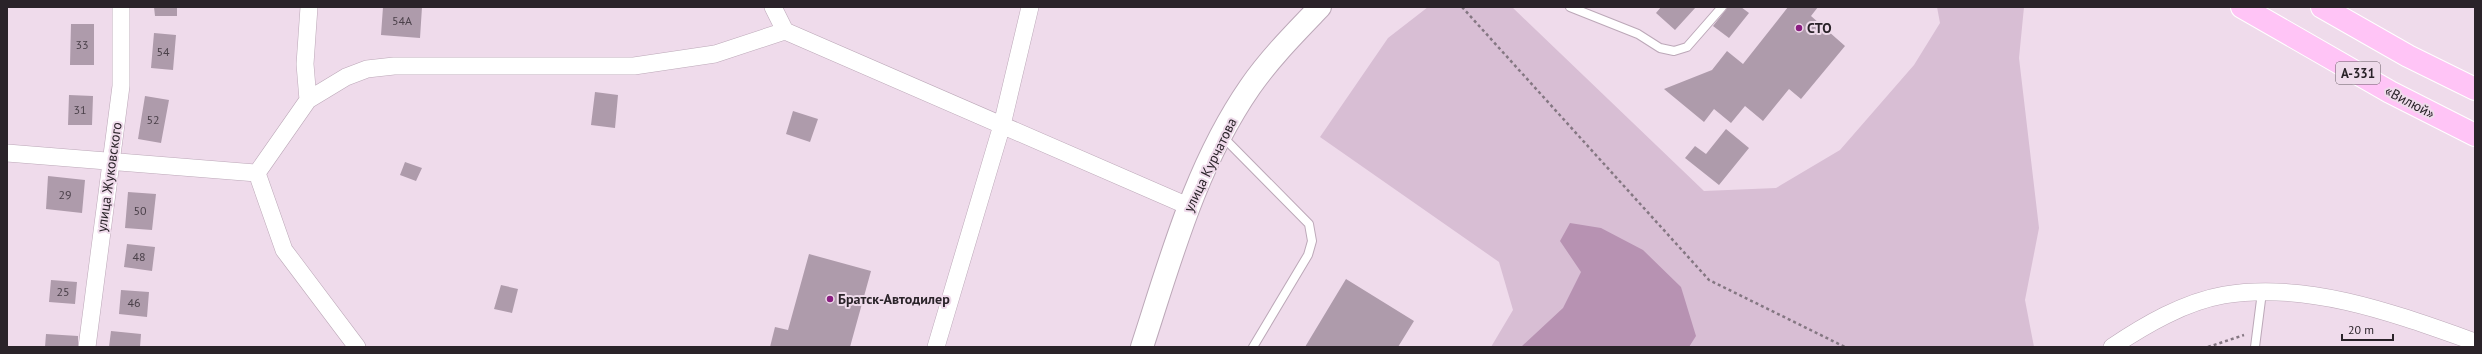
<svg xmlns="http://www.w3.org/2000/svg" width="2482" height="354" viewBox="0 0 2482 354" font-family="'PT Sans',sans-serif">
  <style>
    .green { fill: #d8bed4 }
    .water { fill: #b792b2 }
    .building { fill: #ae9bab }
    .lines { fill: none; stroke-linecap: round; stroke-linejoin: round }
    .service-casing { stroke: #bca8b8; stroke-width: 10 }
    .minor-casing { stroke: #bca8b8; stroke-width: 18 }
    .secondary-casing { stroke: #bca8b8; stroke-width: 24 }
    .trunk-casing { stroke: #fff; stroke-width: 24 }
    .path { stroke: #847782; stroke-width: 2.5; stroke-dasharray: 3 3; stroke-linecap: butt }
    .service { stroke: #fff; stroke-width: 8 }
    .minor { stroke: #fff; stroke-width: 17 }
    .secondary { stroke: #fff; stroke-width: 22 }
    .trunk { stroke: #ffc4f6; stroke-width: 22 }
    .poi-dot { fill: #8b1e82; stroke: #efdbeb; stroke-width: 1.5 }
    .labels { text-anchor: middle; stroke-width: 4; stroke-linejoin: round; paint-order: stroke }
    .number-label { font-size: 12px; fill: #4b414a }
    .shield { fill: #efdbeb; stroke: #655a63; stroke-width: 1 }
    .shield-label { font-size: 13px; font-weight: bold; fill: #2a2329 }
    .poi-label { font-size: 14px; font-weight: bold; fill: #2a2329; stroke: #efdbeb; text-anchor: start }
    .street-label { font-size: 14px; fill: #2a2329; stroke: #efdbeb }
  </style>
  <rect width="100%" height="100%" fill="#efdbeb"/>
  <path class="green" d="M1428,7H1512L1704,191L1776,188L1840,150L1914,65L1940,23L1937,7H2024L2019,58L2039,228L2025,300L2034,347H1491L1513,310L1499,262L1320,137L1388,38Z"/>
  <path class="water" d="M1570,223L1601,228L1643,250L1681,287L1696,336L1689,347H1521L1563,308L1581,272L1560,241Z"/>
  <path class="building" d="M154,7H177V16H155Z
    M383,7H422L420,38L381,35Z
    M1661,7H1696L1675,30L1656,13Z
    M1728,7H1741L1749,13L1729,38L1713,26Z
    M1788,7H1818L1811,16L1845,46L1801,99L1789,89L1763,121L1745,106L1731,123L1714,109L1704,122L1664,89L1712,70L1727,51L1743,64Z
    M71,24H94V65H70Z
    M154,33L176,35L173,70L151,68Z
    M595,92L618,95L615,128L591,125Z
    M69,95L93,96L92,125H68Z
    M145,96L169,100L161,143L138,139Z
    M793,111L818,119L810,142L786,134Z
    M1726,129L1749,148L1719,185L1685,158L1695,146L1706,154Z
    M405,162L422,168L416,181L400,175Z
    M48,176L85,180L82,213L46,209Z
    M128,192L156,194L152,230L125,228Z
    M127,244L155,247L152,271L124,267Z
    M809,254L871,271L850,347H770L775,327L788,330Z
    M1346,279L1414,321L1398,347H1305Z
    M51,280L77,282L75,304L49,302Z
    M501,285L518,289L512,313L494,309Z
    M121,290L149,292L147,317L119,314Z
    M111,331L141,334L140,347H109Z
    M46,334L78,336V347H45Z"/>
  <g class="lines">
    <g class="service-casing">
      <path id="service" d="M1570,7L1638,34L1660,48L1674,51L1687,47L1722,7
        M1222,136L1309,224L1312,241L1308,255L1253,347
        M2255,347L2262,292"/>
    </g>
    <g class="minor-casing">
      <path id="minor" d="M773,7L785,31
        M308,100L305,64L309,7
        M7,153L257,173L284,250L357,347
        M257,173L308,100L346,77L367,69L394,66H634L715,54L785,31L1188,206
        M87,347L121,86V7
        M936,347L1002,125L1030,7
        M2112,347C2145,325 2184,302 2224,295C2309,281 2396,314 2475,342"/>
    </g>
    <g class="secondary-casing">
      <path id="secondary" d="M1142,347C1171,258 1196,165 1250,87C1270,58 1296,32 1320,7"/>
    </g>
    <g class="trunk-casing">
      <path id="trunk" d="M2242,7L2390,92L2475,135
        M2322,7L2408,56L2475,89"/>
    </g>
    <path class="path" d="M1462,7L1709,280L1845,347
      M2208,347L2244,335"/>
    <use href="#service" class="service"/>
    <use href="#minor" class="minor"/>
    <use href="#secondary" class="secondary"/>
    <use href="#trunk" class="trunk"/>
  </g>
  <g class="poi-dot">
    <circle cx="1799" cy="28" r="4"/>
    <circle cx="830" cy="299" r="4"/>
  </g>
  <g class="labels">
    <g class="number-label">
      <text x="402" y="25">54А</text>
      <text x="82" y="49">33</text>
      <text x="163" y="56">54</text>
      <text x="80" y="114">31</text>
      <text x="153" y="124">52</text>
      <text x="65" y="199">29</text>
      <text x="140" y="215">50</text>
      <text x="139" y="261">48</text>
      <text x="63" y="296">25</text>
      <text x="134" y="307">46</text>
    </g>
    <rect class="shield" x="2336" y="62" width="44" height="22" rx="3"/>
    <g class="shield-label">
      <text x="2358" y="78">А-331</text>
    </g>
    <g class="poi-label">
      <text x="1807" y="33">СТО</text>
      <text x="838" y="304">Братск-Автодилер</text>
    </g>
    <g class="street-label">
      <text transform="translate(2410 102) rotate(28)" y="5">«Вилюй»</text>
      <text transform="translate(1210 165) rotate(-64)" y="5">улица Курчатова</text>
      <text transform="translate(109 177) rotate(-82)" y="5">улица Жуковского</text>
    </g>
  </g>
  <rect width="2482" height="354" fill="none" stroke="#2a2329" stroke-width="16"/>
  <path d="M2342 334v6h51v-6" fill="none" stroke="#2a2329" stroke-width="2"/>
  <text x="2348" y="334" font-size="12" fill="#2a2329" stroke="#efdbeb" stroke-width="3" paint-order="stroke">20 m</text>
</svg>
